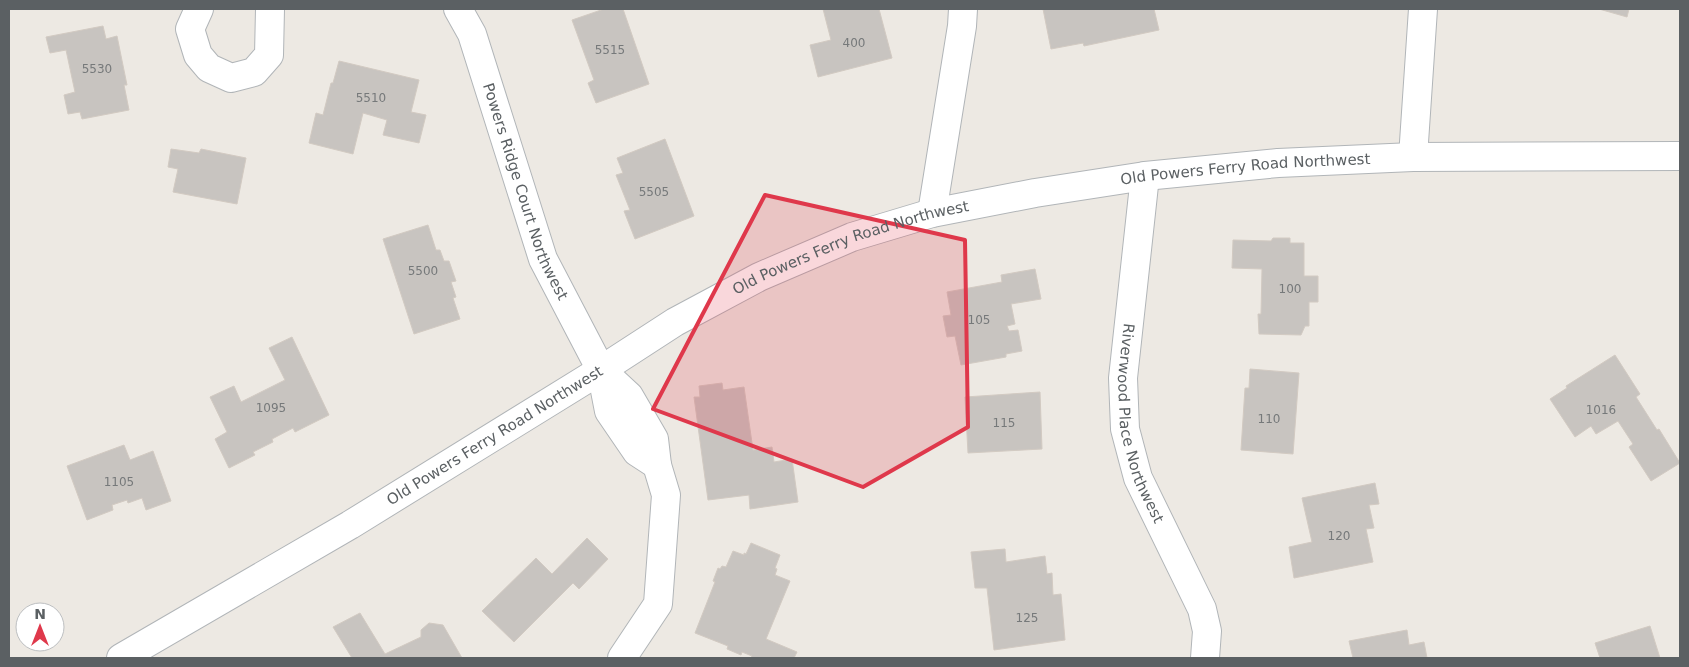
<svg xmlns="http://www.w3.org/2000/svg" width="1689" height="667" viewBox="0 0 1689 667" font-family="'DejaVu Sans',sans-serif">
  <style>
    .building { fill: #c8c4c0; stroke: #d2cac2 }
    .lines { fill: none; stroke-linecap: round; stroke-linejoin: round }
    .minor-casing { stroke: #b1b5b8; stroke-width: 30 }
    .minor { stroke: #fff; stroke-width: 28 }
    .marked { fill: #df384b; fill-opacity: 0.2; stroke: #df384b; stroke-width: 4; stroke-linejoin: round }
    .labels { text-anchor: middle; stroke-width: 4; stroke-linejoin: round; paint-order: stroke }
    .number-label { font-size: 12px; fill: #76797a }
    .street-label { font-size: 15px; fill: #5b6063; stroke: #fff }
  </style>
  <rect width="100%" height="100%" fill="#ede9e3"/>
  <path class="building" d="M604,9H623L649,84L596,103L588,83L594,80L572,20Z
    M823,9H879L892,58L818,77L810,45L831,40Z
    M1043,9H1154L1159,30L1084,46L1083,43L1051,49Z
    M1599,9H1629L1627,17Z
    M103,26L106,39L117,36L127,85H124L129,110L82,119L80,112L68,114L64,95L75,92L66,50L50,53L46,37Z
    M339,61L419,80L411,112L426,115L419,143L383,135L387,120L363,113L353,154L309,143L316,113L323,115L331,83H333Z
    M665,139L694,216L635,239L624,211L630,210L616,175L623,173L617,158Z
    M171,149L199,153L201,149L246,158L237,204L173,192L178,169L168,167Z
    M428,225L436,250H440L444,261H449L456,281L451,282L456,297L453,298L460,319L414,334L383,239Z
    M1273,238H1290V243H1304V276H1318V302H1309V326H1305L1301,335L1259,334L1258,314H1261L1262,269L1232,268L1233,240L1271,241Z
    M1035,269L1041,299L1011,304L1015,324L1007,326L1009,331L1018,330L1022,351L1006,354V357L961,365L955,336L947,337L943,316L951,315L947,292L1002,282L1001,275Z
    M292,337L329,415L295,432L293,428L272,439L273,442L253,452L255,455L229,468L215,439L227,432L210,397L234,386L241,402L285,380L269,348Z
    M1615,355L1640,394L1636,397L1657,430L1659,429L1680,463L1651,481L1629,447L1633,444L1618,421L1596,434L1591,426L1575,437L1550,399L1567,388L1566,386Z
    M1250,369L1299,373L1293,454L1241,450L1245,388H1249Z
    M722,383L723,390L744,387L753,450L772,447L774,462L792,459L798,502L750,509L749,495L708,500L694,397H700L699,386Z
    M1040,392L1042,449L968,453L965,397Z
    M124,445L130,460L153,451L171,501L146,510L142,498L128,503L127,500L112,505L113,510L87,520L67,466Z
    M1375,483L1379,504L1369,505L1374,528L1366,529L1373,562L1294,578L1289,547L1312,542L1302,498Z
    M587,538L608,559L579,589L573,583L514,642L482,611L536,558L552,574Z
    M751,543L780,555L775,568L777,569L775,575L790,581L766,639L797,652L794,658H751L752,656L742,652L741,655L727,649L728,646L695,633L715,582L713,581L718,568L720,569L722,566L726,567L733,551L744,555V553L746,554Z
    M1005,549L1006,562L1045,556L1047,574L1052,573L1053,595L1061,594L1065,640L994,650L987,588H975L971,552Z
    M360,613L385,654L421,637V630L429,623L443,625L462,658H352L333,627Z
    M1650,626L1660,658H1600L1595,643Z
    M1407,630L1409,645L1424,642L1427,658H1353L1349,641Z"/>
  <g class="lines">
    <g class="minor-casing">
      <g id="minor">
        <path d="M199,9L190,29L198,55L209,68L231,78L254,72L269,55L270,9"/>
        <path id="s1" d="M458,9L472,34L543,259L601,370L609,411L637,452L657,465"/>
        <path d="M1413,157L1423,9"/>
        <path id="s2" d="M1145,176L1123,378L1125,429L1138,478L1202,609L1207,631L1205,658"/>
        <path d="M932,213L962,26L963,9"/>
        <path d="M601,370L629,396L654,439L657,465L666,495L658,604L622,658"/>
        <path id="s3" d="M121,658L350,525L601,370L675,322L759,277L852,237L932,213L1035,193L1145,176L1278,163L1413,157L1680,156"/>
      </g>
    </g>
    <use href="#minor" class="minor"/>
  </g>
  <path class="marked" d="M765,195L965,240L968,427L863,487L653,409Z"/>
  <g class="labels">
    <g class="number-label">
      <text x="854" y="47">400</text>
      <text x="610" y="54">5515</text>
      <text x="97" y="73">5530</text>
      <text x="371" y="102">5510</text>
      <text x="654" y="196">5505</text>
      <text x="423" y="275">5500</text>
      <text x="1290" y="293">100</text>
      <text x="979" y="324">105</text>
      <text x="271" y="412">1095</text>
      <text x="1601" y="414">1016</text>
      <text x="1269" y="423">110</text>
      <text x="1004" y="427">115</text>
      <text x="119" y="486">1105</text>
      <text x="1339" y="540">120</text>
      <text x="1027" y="622">125</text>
    </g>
    <g class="street-label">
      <text dy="5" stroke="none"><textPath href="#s3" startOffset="1245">Old Powers Ferry Road Northwest</textPath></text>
      <text dy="5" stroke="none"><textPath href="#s1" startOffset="195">Powers Ridge Court Northwest</textPath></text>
      <text dy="5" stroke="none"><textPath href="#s3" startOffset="840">Old Powers Ferry Road Northwest</textPath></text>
      <text dy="5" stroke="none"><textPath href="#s2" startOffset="251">Riverwood Place Northwest</textPath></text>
      <text dy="5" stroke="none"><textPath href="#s3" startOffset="435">Old Powers Ferry Road Northwest</textPath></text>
    </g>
  </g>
  <rect width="1689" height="667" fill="none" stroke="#5b6063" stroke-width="20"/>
  <g transform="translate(40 627)"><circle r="24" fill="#ffffff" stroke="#bdbfc1"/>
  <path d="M0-4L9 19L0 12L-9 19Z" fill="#df384b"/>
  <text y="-8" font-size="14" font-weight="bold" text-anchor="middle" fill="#5b6063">N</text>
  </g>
</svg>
